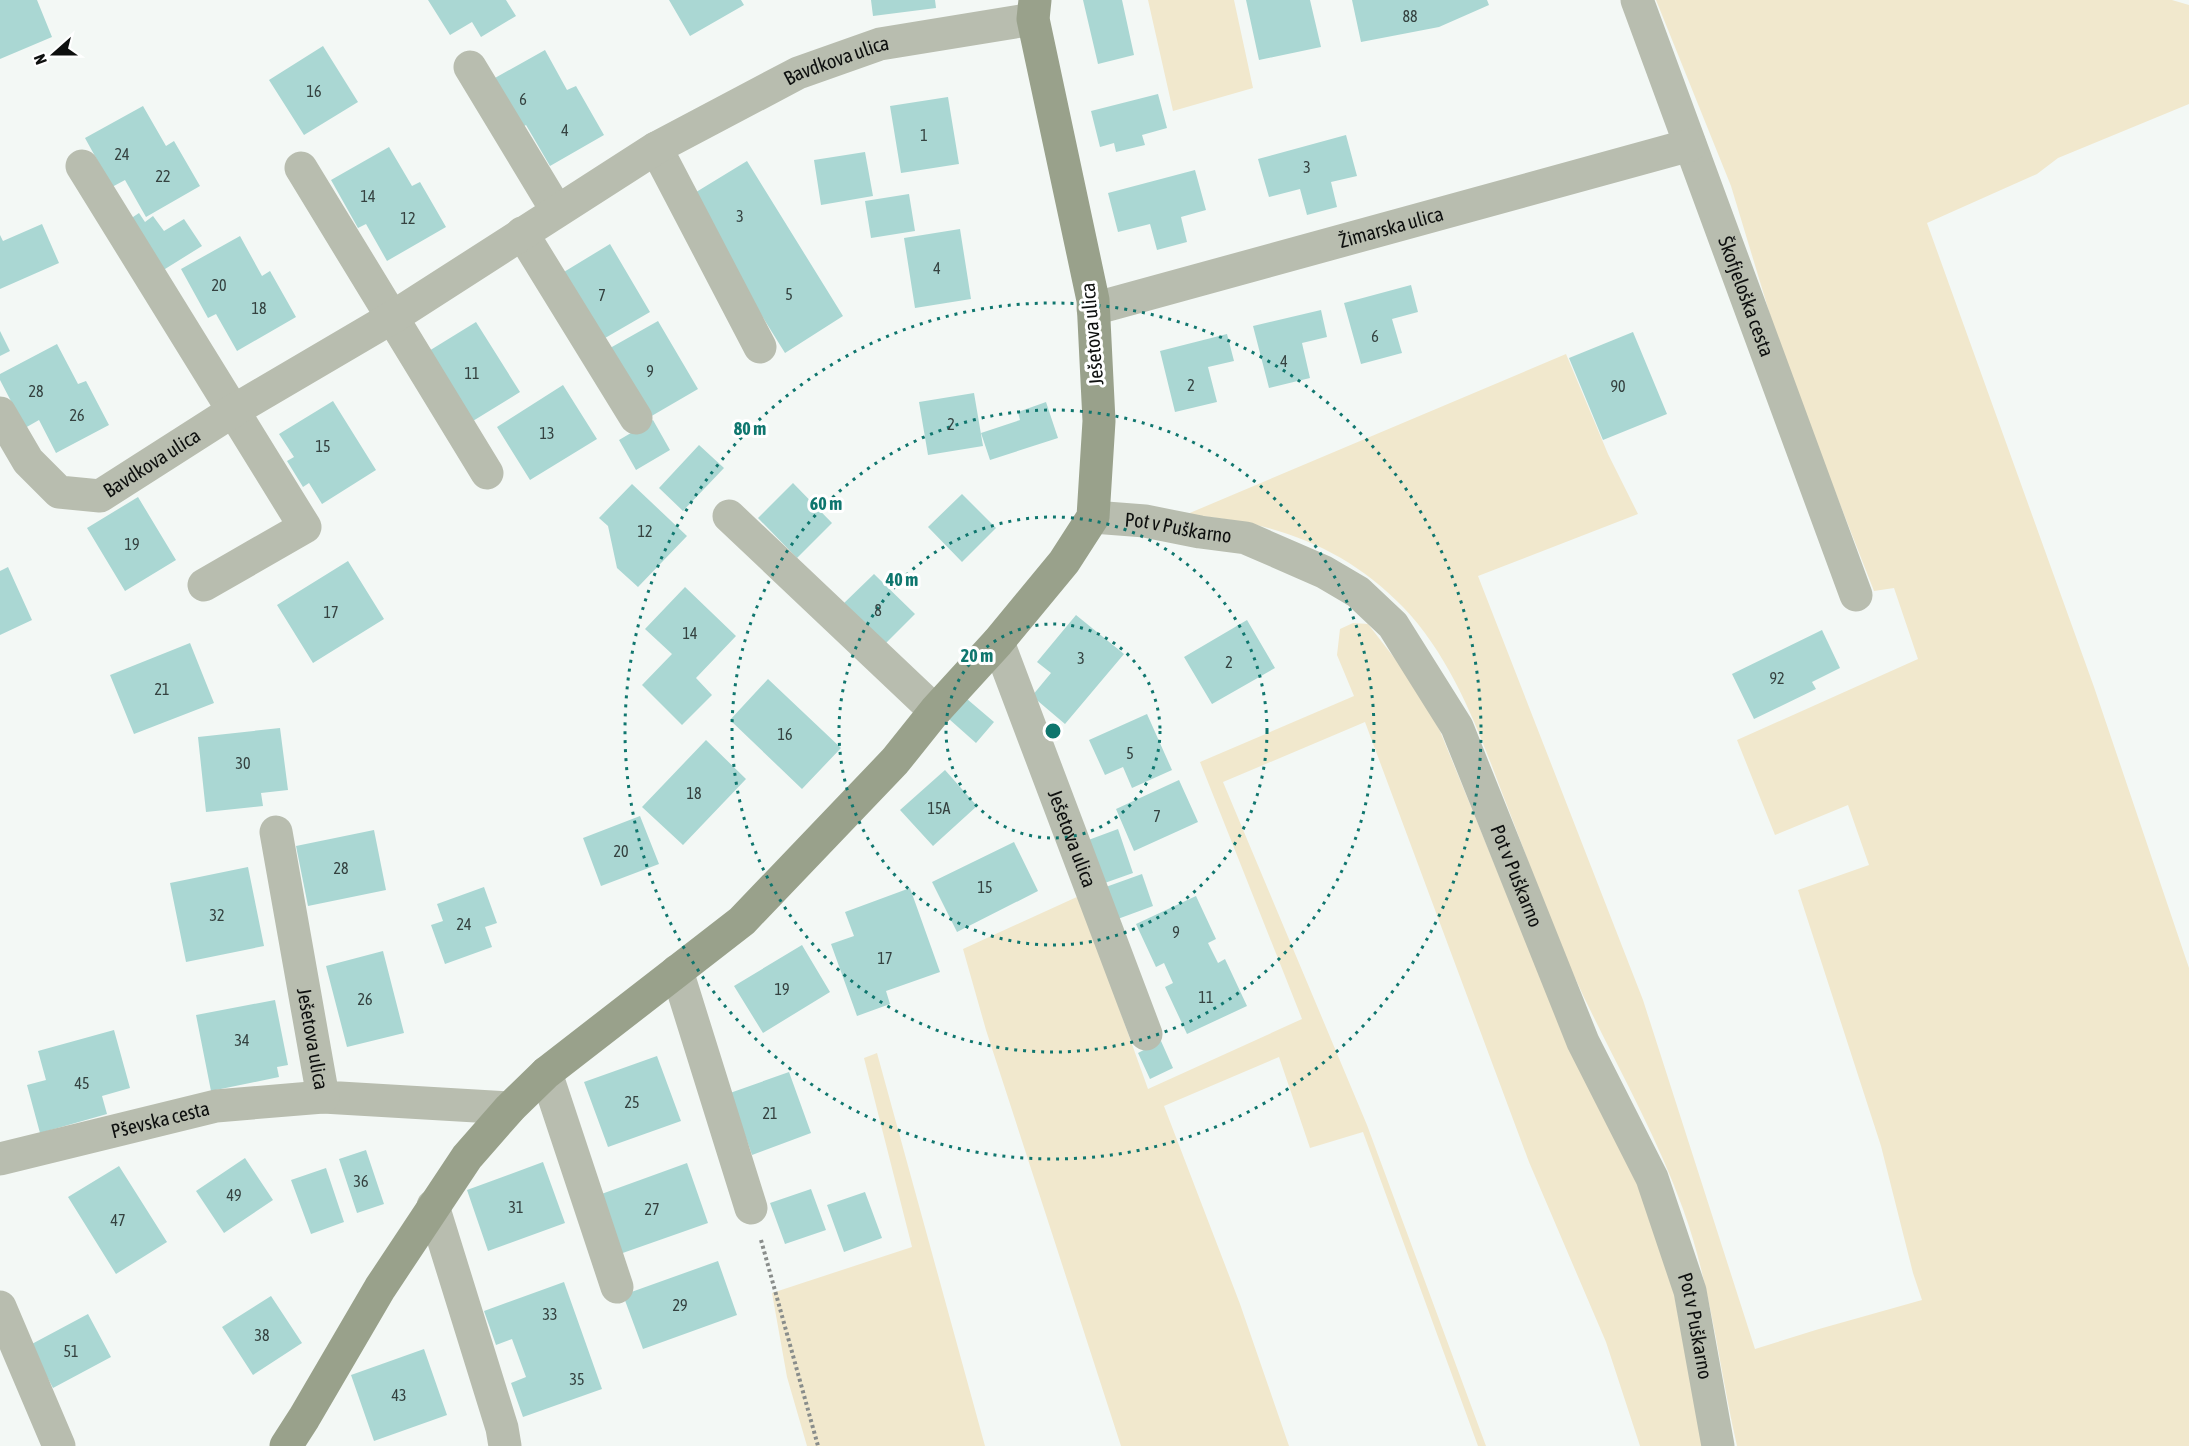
<svg xmlns="http://www.w3.org/2000/svg" width="2189" height="1446" viewBox="0 0 2189 1446" font-family="'Asap Condensed',sans-serif">
  <style>
    .green { fill: #f1e8cd }
    .building { fill: #aad7d3 }
    .lines { fill: none; stroke-linecap: round; stroke-linejoin: round }
    .path { stroke: #898d8b; stroke-width: 4; stroke-dasharray: 3 3; stroke-linecap: butt }
    .street { stroke: #b8bdaf; stroke-width: 33 }
    .secondary { stroke: #99a18b; stroke-width: 33 }
    .ring { fill: none; stroke: #0f766e; stroke-width: 3; stroke-dasharray: 3 6 }
    .labels { text-anchor: middle; stroke-width: 6; stroke-linejoin: round; paint-order: stroke }
    .number-label { font-size: 16px; fill: #354240 }
    .street-label { font-size: 20px; fill: #0e100f; stroke: #fff }
    .centre { fill: #0f766e; stroke: #fff; stroke-width: 3 }
    .ring-label { font-size: 18px; text-anchor: middle; font-weight: bold; fill: #0f766e; stroke: #fff; stroke-width: 6; stroke-linejoin: round; paint-order: stroke }
  </style>
  <rect width="100%" height="100%" fill="#f3f8f5"/>
  <path class="green" d="M1148,0H1234L1253,88L1173,111Z
    M1656,0H2172L2189,5V104L2058,158L2037,174L1927,223L2094,687L2189,968V1446H1737C1719,1367 1711,1286 1683,1209C1649,1114 1594,1029 1557,936C1537,887 1520,838 1501,790C1477,726 1451,657 1403,607C1343,545 1270,520 1185,515L1566,354L1608,454L1638,514L1478,576L1643,1000L1755,1349L1819,1329L1922,1300L1913,1273L1881,1146L1798,890L1869,865L1848,805L1775,835L1737,740L1918,659L1894,588L1874,591L1784,361L1731,186Z
    M1353,623L1368,624L1413,682L1440,731L1548,995L1663,1236L1703,1446H1640L1606,1342L1529,1162L1365,722L1223,782L1367,1125L1486,1446H1478L1363,1132L1310,1148L1279,1057L1164,1106L1240,1304L1289,1446H1121L986,1030L963,949L1079,896L1148,1089L1302,1019L1200,762L1354,696L1337,655L1340,629Z
    M877,1053L985,1446H807L787,1377L772,1293L912,1247L864,1058Z"/>
  <path class="building" d="M0,0H37L52,37L0,59Z
    M428,0H506L516,16L481,37L472,22L450,35Z
    M669,0H741L744,5L690,36Z
    M871,0H935L936,8L873,16Z
    M1083,0H1122L1134,55L1098,64Z
    M1246,0H1310L1321,47L1259,60Z
    M1352,0H1487L1489,5L1439,27L1361,42Z
    M323,46L358,102L304,135L269,80Z
    M545,50L567,90L576,86L604,135L550,166L526,125L513,132L486,83Z
    M1158,94L1167,128L1142,135L1145,145L1116,152L1114,143L1100,147L1091,111Z
    M948,97L959,164L901,173L890,106Z
    M143,106L166,146L174,141L200,186L146,217L125,180L112,187L85,138Z
    M1346,135L1357,176L1331,182L1337,207L1307,215L1300,189L1269,197L1258,159Z
    M389,147L412,186L420,182L446,227L387,261L366,224L358,228L331,180Z
    M865,152L873,196L821,205L814,160Z
    M747,161L843,316L785,353L688,197Z
    M1195,170L1206,210L1181,217L1187,242L1157,250L1150,224L1118,232L1108,193Z
    M909,194L915,231L871,238L865,201Z
    M139,213L145,222L153,216L164,231L184,219L202,246L157,274L124,223Z
    M42,224L59,263L0,289V235L3,241Z
    M960,229L971,299L915,308L904,238Z
    M240,236L262,276L270,271L296,317L237,351L216,314L208,318L181,269Z
    M610,244L650,312L593,345L554,278Z
    M1411,285L1418,312L1392,319L1402,353L1361,364L1344,303Z
    M1321,310L1327,337L1302,343L1310,378L1269,388L1253,326Z
    M658,321L698,389L643,421L603,352Z
    M476,322L520,392L468,424L424,354Z
    M0,331L10,351L0,356Z
    M1633,332L1667,414L1603,440L1569,358Z
    M1227,334L1234,361L1208,367L1217,402L1175,412L1160,351Z
    M57,344L78,384L86,381L109,425L56,453L39,420L25,428L0,380V374Z
    M563,385L597,439L530,480L497,427Z
    M974,393L983,446L928,455L919,402Z
    M333,401L376,470L322,504L309,483L303,487L287,461L294,457L279,434Z
    M1046,402L1058,438L990,460L981,433L1020,420L1018,412Z
    M653,420L670,450L636,470L619,440Z
    M699,445L724,468L683,511L659,488Z
    M793,483L832,523L797,558L758,518Z
    M632,484L687,536L638,587L617,568L608,526L599,518Z
    M962,494L996,528L962,562L928,527Z
    M138,497L176,560L125,591L87,528Z
    M348,561L384,619L313,663L277,605Z
    M8,567L32,620L0,635V571Z
    M874,574L915,614L882,647L841,606Z
    M685,587L736,636L696,678L712,695L682,725L642,685L672,654L645,629Z
    M1076,615L1124,654L1065,724L1032,696L1051,673L1037,662Z
    M1247,620L1275,668L1212,704L1184,657Z
    M1822,630L1840,668L1812,682L1816,689L1754,719L1732,674Z
    M190,643L214,703L134,734L110,675Z
    M768,679L841,748L802,789L730,720Z
    M967,699L994,722L976,743L949,719Z
    M1147,714L1172,770L1132,788L1123,767L1105,775L1089,740Z
    M280,728L288,790L261,793L263,806L206,812L198,737Z
    M706,740L746,779L683,845L642,807Z
    M945,770L977,806L933,846L900,810Z
    M1179,780L1198,822L1134,851L1116,809Z
    M640,816L659,864L601,886L583,838Z
    M1118,829L1133,873L1099,885L1083,842Z
    M374,830L386,890L308,906L296,846Z
    M1014,842L1038,891L957,932L932,882Z
    M248,867L264,946L186,962L170,883Z
    M1142,874L1153,906L1115,920L1103,888Z
    M484,887L497,923L485,927L492,947L445,964L431,925L443,921L437,904Z
    M910,888L940,972L886,991L890,1004L857,1016L831,944L854,936L845,912Z
    M1196,896L1216,939L1208,943L1218,963L1225,959L1247,1006L1187,1034L1165,987L1173,983L1164,963L1156,967L1136,924Z
    M802,945L830,992L763,1033L734,986Z
    M383,951L404,1033L347,1047L326,966Z
    M275,1000L288,1065L277,1067L279,1077L211,1091L196,1015Z
    M114,1030L130,1088L102,1096L107,1114L40,1133L27,1085L46,1080L38,1051Z
    M1161,1041L1173,1068L1150,1079L1138,1053Z
    M657,1056L681,1121L608,1147L584,1082Z
    M789,1072L811,1133L752,1155L730,1093Z
    M366,1150L384,1204L357,1213L339,1159Z
    M245,1158L273,1200L224,1233L196,1191Z
    M543,1162L565,1223L488,1251L467,1190Z
    M687,1163L708,1223L617,1255L596,1196Z
    M119,1166L167,1242L116,1274L68,1197Z
    M326,1168L344,1222L311,1234L291,1180Z
    M811,1189L826,1230L785,1244L770,1203Z
    M865,1192L882,1238L844,1252L827,1205Z
    M718,1261L737,1315L643,1349L623,1295Z
    M564,1282L602,1389L523,1417L511,1383L526,1377L512,1339L496,1345L484,1311Z
    M271,1296L302,1343L253,1375L222,1327Z
    M88,1314L111,1357L53,1388L30,1345Z
    M424,1349L447,1415L374,1441L351,1375Z"/>
  <g class="lines">
    <path class="path" d="M761,1240L818,1446"/>
    <g class="street">
      <path id="s1" d="M1637,0L1856,595"/>
      <path d="M470,67L557,211"/>
      <path d="M656,148L760,347"/>
      <path d="M82,166L305,527L204,585"/>
      <path d="M301,168L487,473"/>
      <path d="M522,233L636,418"/>
      <path id="s2" d="M1093,309L1690,145"/>
      <path id="s3" d="M0,413L28,461L59,492L100,496L233,411L393,317L656,148L798,73L880,44L1033,19"/>
      <path d="M729,516L935,711"/>
      <path id="s4" d="M1093,517L1145,521L1200,532L1246,538L1324,572L1358,592L1393,625L1457,727L1583,1042L1652,1178L1690,1291L1718,1446"/>
      <path id="s5" d="M998,642L1146,1034"/>
      <path id="s6" d="M276,832L323,1097L510,1108"/>
      <path d="M677,971L751,1208"/>
      <path d="M546,1073L617,1287"/>
      <path id="s7" d="M0,1159L216,1106L323,1097"/>
      <path d="M433,1206L502,1428L505,1446"/>
      <path d="M0,1307L59,1446"/>
    </g>
    <path class="secondary" d="M286,1446L304,1418L380,1288L467,1157L510,1108L546,1073L742,921L895,761L935,711L998,642L1064,562L1093,517L1099,421L1093,300L1033,19L1035,0"/>
  </g>
  <g class="ring">
    <circle cx="1053" cy="731" r="107"/>
    <circle cx="1053" cy="731" r="214"/>
    <circle cx="1053" cy="731" r="321"/>
    <circle cx="1053" cy="731" r="428"/>
  </g>
  <g class="labels">
    <g class="number-label">
      <text x="1410" y="22">88</text>
      <text x="314" y="97">16</text>
      <text x="523" y="105">6</text>
      <text x="565" y="136">4</text>
      <text x="924" y="141">1</text>
      <text x="122" y="160">24</text>
      <text x="1307" y="173">3</text>
      <text x="163" y="182">22</text>
      <text x="368" y="202">14</text>
      <text x="740" y="222">3</text>
      <text x="408" y="224">12</text>
      <text x="937" y="274">4</text>
      <text x="219" y="291">20</text>
      <text x="789" y="300">5</text>
      <text x="602" y="301">7</text>
      <text x="259" y="314">18</text>
      <text x="1375" y="342">6</text>
      <text x="1284" y="367">4</text>
      <text x="650" y="377">9</text>
      <text x="472" y="379">11</text>
      <text x="1191" y="391">2</text>
      <text x="1618" y="392">90</text>
      <text x="36" y="397">28</text>
      <text x="77" y="421">26</text>
      <text x="951" y="430">2</text>
      <text x="547" y="439">13</text>
      <text x="323" y="452">15</text>
      <text x="645" y="537">12</text>
      <text x="132" y="550">19</text>
      <text x="878" y="616">8</text>
      <text x="331" y="618">17</text>
      <text x="690" y="639">14</text>
      <text x="1081" y="664">3</text>
      <text x="1229" y="668">2</text>
      <text x="1777" y="684">92</text>
      <text x="162" y="695">21</text>
      <text x="785" y="740">16</text>
      <text x="1130" y="759">5</text>
      <text x="243" y="769">30</text>
      <text x="694" y="799">18</text>
      <text x="939" y="814">15A</text>
      <text x="1157" y="822">7</text>
      <text x="621" y="857">20</text>
      <text x="341" y="874">28</text>
      <text x="985" y="893">15</text>
      <text x="217" y="921">32</text>
      <text x="464" y="930">24</text>
      <text x="1176" y="938">9</text>
      <text x="885" y="964">17</text>
      <text x="782" y="995">19</text>
      <text x="1206" y="1003">11</text>
      <text x="365" y="1005">26</text>
      <text x="242" y="1046">34</text>
      <text x="82" y="1089">45</text>
      <text x="632" y="1108">25</text>
      <text x="770" y="1119">21</text>
      <text x="361" y="1187">36</text>
      <text x="234" y="1201">49</text>
      <text x="516" y="1213">31</text>
      <text x="652" y="1215">27</text>
      <text x="118" y="1226">47</text>
      <text x="680" y="1311">29</text>
      <text x="550" y="1320">33</text>
      <text x="262" y="1341">38</text>
      <text x="71" y="1357">51</text>
      <text x="577" y="1385">35</text>
      <text x="399" y="1401">43</text>
    </g>
    <g class="street-label">
      <text dy="7" stroke="none"><textPath href="#s3" startOffset="998">Bavdkova ulica</textPath></text>
      <text dy="7" stroke="none"><textPath href="#s2" startOffset="309">Žimarska ulica</textPath></text>
      <text dy="7" stroke="none"><textPath href="#s1" startOffset="316">Škofjeloška cesta</textPath></text>
      <text transform="translate(1092 334) rotate(-95)" y="7">Ješetova ulica</text>
      <text dy="7" stroke="none"><textPath href="#s3" startOffset="202">Bavdkova ulica</textPath></text>
      <text dy="7" stroke="none"><textPath href="#s4" startOffset="86">Pot v Puškarno</textPath></text>
      <text dy="7" stroke="none"><textPath href="#s5" startOffset="210">Ješetova ulica</textPath></text>
      <text dy="7" stroke="none"><textPath href="#s4" startOffset="608">Pot v Puškarno</textPath></text>
      <text dy="7" stroke="none"><textPath href="#s6" startOffset="210">Ješetova ulica</textPath></text>
      <text dy="7" stroke="none"><textPath href="#s7" startOffset="165">Pševska cesta</textPath></text>
      <text dy="7" stroke="none"><textPath href="#s4" startOffset="1094">Pot v Puškarno</textPath></text>
    </g>
  </g>
  <circle cx="1053" cy="731" r="9" class="centre"/>
  <g class="ring-label">
    <text x="750" y="435">80 m</text>
    <text x="826" y="510">60 m</text>
    <text x="902" y="586">40 m</text>
    <text x="977" y="662">20 m</text>
  </g>
  <g transform="translate(54 54) rotate(249)" stroke="#ffffff" stroke-width="4.5" paint-order="stroke">
  <path d="M0-4.5L10 22L0 15L-10 22Z" fill="#0e100f"/>
  <text y="-9" font-size="16" font-weight="bold" text-anchor="middle" fill="#0e100f">N</text>
  </g>
</svg>
